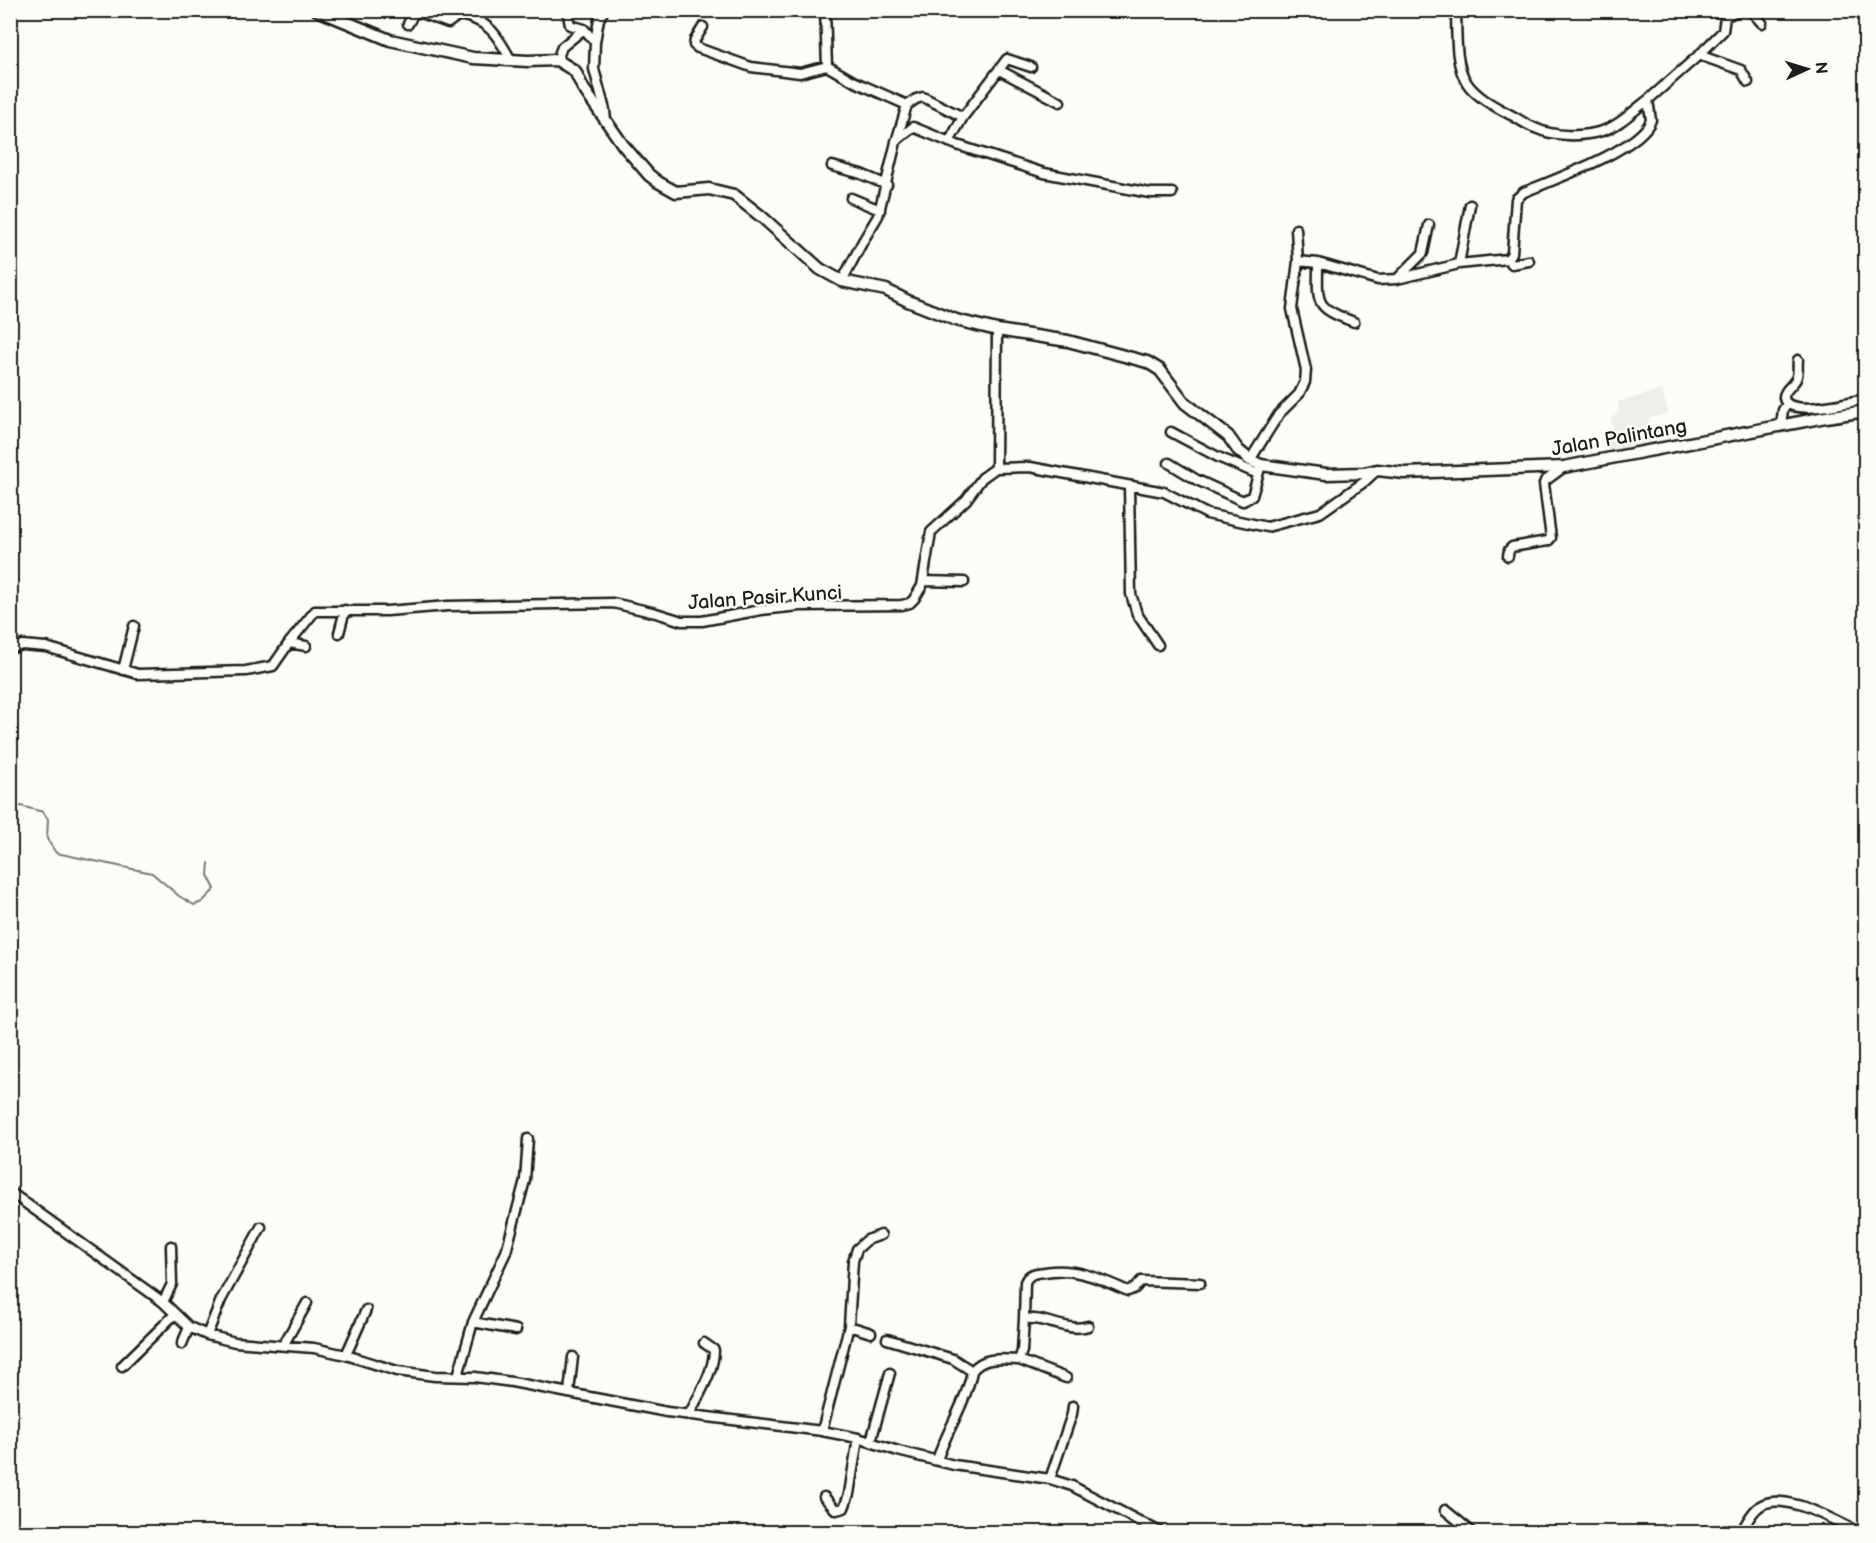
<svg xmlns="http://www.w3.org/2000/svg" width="1876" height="1543" viewBox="0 0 1876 1543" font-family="'Balsamiq Sans',sans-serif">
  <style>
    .built { fill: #eeede9 }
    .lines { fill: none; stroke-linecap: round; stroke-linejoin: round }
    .stream { stroke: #797876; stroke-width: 2 }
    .minor-casing { stroke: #1c1c1c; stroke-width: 13 }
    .tertiary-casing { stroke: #1c1c1c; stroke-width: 15 }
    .minor { stroke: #fdfcf7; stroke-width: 8 }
    .tertiary { stroke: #fdfcf7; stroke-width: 10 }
    .labels { text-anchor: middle; stroke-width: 5; stroke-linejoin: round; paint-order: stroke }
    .street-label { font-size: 20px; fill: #1c1c1c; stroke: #fdfcf7 }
  </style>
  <rect width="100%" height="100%" fill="#fdfcf7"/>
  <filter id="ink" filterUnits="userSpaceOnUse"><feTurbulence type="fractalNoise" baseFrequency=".0167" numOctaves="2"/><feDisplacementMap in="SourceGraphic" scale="12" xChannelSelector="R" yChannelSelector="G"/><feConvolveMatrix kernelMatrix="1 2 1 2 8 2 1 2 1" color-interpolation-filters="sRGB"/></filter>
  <g filter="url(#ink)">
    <path class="built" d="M1662,390L1668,413L1649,418L1656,448L1611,456L1605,446L1604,435L1614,428L1611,419L1619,412L1618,402Z"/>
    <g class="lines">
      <path class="stream" d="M10,803L43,812L48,819L47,839L56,853L152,873L179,896L194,905L202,902L215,889L208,875L209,863"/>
      <g class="minor-casing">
        <path id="minor" d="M567,10L570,25L584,29L595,42L594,69L605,110L606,122
          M825,10L827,66L853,81L907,105L896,142L878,216L863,241L842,281
          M1456,10C1457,32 1454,64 1467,83C1476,97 1496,107 1511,115C1519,119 1526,125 1535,128C1554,137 1582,137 1602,131C1619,126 1634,110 1648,100
          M1750,10L1762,23
          M408,24L415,11L448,23L459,15C489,20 497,35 511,60
          M703,27L695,40L694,45L698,48L751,67L800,73L827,66
          M595,42L599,19L604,10
          M1699,55L1741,70L1748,82
          M557,60L562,47L584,29
          M999,70L1060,102
          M907,105L916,99L923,97L963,117L949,142
          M963,117L1007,59L1031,67
          M896,141L913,127L957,145L1044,173L1150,193H1172
          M832,166L861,174L887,185
          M851,198L880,210
          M1296,229L1298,261
          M1508,259L1512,264L1529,261
          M1318,263C1318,303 1313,307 1354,322
          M1459,264L1470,205
          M1399,277L1423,253L1429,225
          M1798,360C1797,366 1799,373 1796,379C1793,385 1783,391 1784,398C1787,418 1853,401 1866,399
          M1781,425L1783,410L1787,404
          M1171,432L1218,457L1258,474
          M1250,460L1279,414L1299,394L1305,382L1306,370L1292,309L1298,261L1318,263L1378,280L1397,279L1459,264L1508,259L1512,253L1516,199L1524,192C1553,180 1641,149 1651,120L1648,100L1699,55L1723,31L1725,17L1739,10
          M1169,463L1197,480L1243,501L1252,496L1261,465
          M996,468L997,330
          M1129,486L1131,594L1137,614L1158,645
          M1508,556L1509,550L1512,547L1548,541L1551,538L1544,484L1545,481L1564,467
          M923,581L964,582
          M339,633L345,610
          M289,643L306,646
          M10,649L22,645L46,647L138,674L246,671L273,666L289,643L315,611H387L448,606L613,603L656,613L682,621H702L761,610L799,606L902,605L910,603L914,599L922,586L931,532L966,500L982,478L996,468L1030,467L1164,492L1207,514L1267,527L1320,513L1364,482L1377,470
          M123,670L134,626
          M10,1192L163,1302L189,1327L207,1335L235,1342L314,1348L346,1355L397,1371L435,1376L475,1377L512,1382L667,1412L822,1431L858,1438L898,1451L954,1465L1050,1479L1072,1486L1160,1532
          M163,1302L172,1284L171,1246
          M1024,1319L1025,1282C1029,1273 1036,1273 1045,1272C1076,1267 1100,1279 1128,1291L1135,1288L1141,1281L1200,1283
          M473,1322L516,1330
          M849,1326L871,1333
          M207,1335L221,1300L261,1227
          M887,1339L953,1359L972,1371C966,1403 947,1430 937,1460
          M182,1344L189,1327
          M284,1344L307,1303
          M346,1355L366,1310
          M1019,1360L1066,1378
          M122,1366L175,1314
          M972,1371C983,1356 1002,1359 1019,1360L1022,1351L1024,1319C1045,1316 1068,1333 1088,1326
          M458,1376L473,1322L506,1252L525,1180L528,1139
          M569,1392L573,1357
          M689,1415C698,1396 714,1372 714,1350L704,1343
          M822,1431L849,1326L853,1261L857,1249L867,1240L881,1235
          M871,1441L890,1373
          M1050,1479L1072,1414L1073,1406
          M824,1497L836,1510L844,1508L849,1494L858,1438
          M1445,1510L1472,1532
          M1741,1532C1747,1523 1750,1513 1760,1506C1784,1490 1836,1522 1859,1532"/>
      </g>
      <g class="tertiary-casing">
        <path id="tertiary" d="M317,10L390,40L473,58L528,61L557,60L575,71L583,88L623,145L649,175L658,182L676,192L709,189L734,195L762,217L820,269L842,281L886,290L908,301L956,320L997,330L1068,341L1147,362L1160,370L1185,403L1228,436L1238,450L1250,460L1261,465L1326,474L1364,473L1377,470L1404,473L1564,467L1826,417L1866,411"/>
      </g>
      <use href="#minor" class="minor"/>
      <use href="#tertiary" class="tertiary"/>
    </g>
  </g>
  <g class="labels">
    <g class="street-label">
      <text transform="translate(1619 437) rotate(-10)" y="7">Jalan Palintang</text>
      <text transform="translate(765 597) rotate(-4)" y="7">Jalan Pasir Kunci</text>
    </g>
  </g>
  <rect width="1876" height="1543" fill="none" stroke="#fdfcf7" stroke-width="36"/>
  <rect x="18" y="18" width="1840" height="1507" fill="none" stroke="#1c1c1c" stroke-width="2" filter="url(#ink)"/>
  <g transform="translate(1807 69) rotate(86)" stroke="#fdfcf7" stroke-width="4.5" paint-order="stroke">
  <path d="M0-4.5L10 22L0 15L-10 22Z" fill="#1c1c1c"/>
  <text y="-9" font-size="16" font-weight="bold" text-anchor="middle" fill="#1c1c1c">N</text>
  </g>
</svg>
